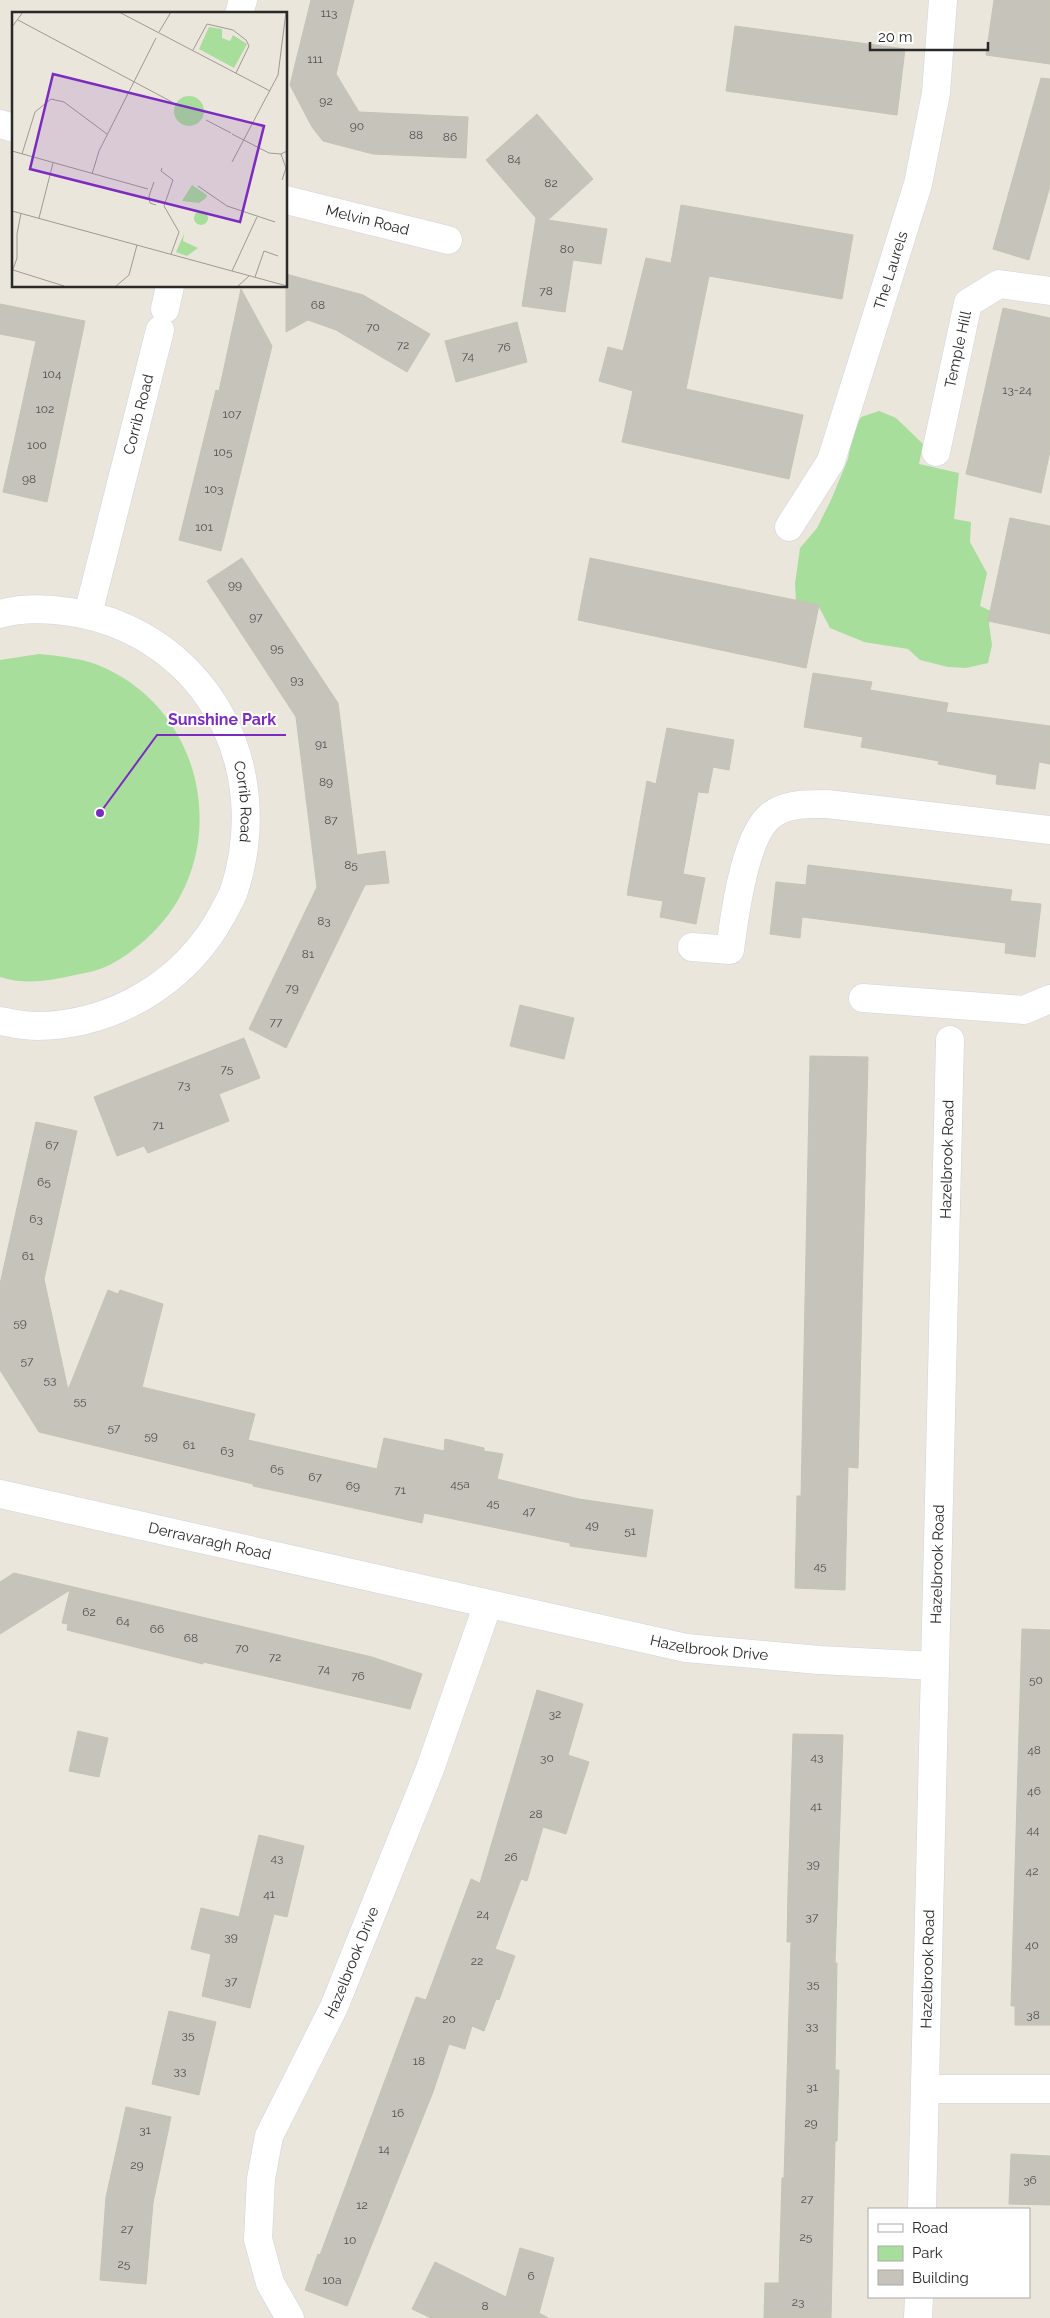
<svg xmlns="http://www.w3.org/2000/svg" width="1050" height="2318" viewBox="0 0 1050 2318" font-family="Raleway,sans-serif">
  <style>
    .green { fill: #a8de9b }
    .building { fill: #c6c4ba; stroke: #c6c2b5 }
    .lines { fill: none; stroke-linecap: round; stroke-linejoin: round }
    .minor-casing { stroke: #d1d2e1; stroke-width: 29 }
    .minor { stroke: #fff; stroke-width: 28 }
    .labels { text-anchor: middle; stroke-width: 4; stroke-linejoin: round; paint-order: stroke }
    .number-label { font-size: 12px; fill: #50504d }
    .street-label { font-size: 15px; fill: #292929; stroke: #fff }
    .inset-road { fill: none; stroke: #9d9a94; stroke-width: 1 }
    .view { fill: #7b2cbf; fill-opacity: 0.15; stroke: #7b2cbf; stroke-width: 2.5 }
    .inset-edge { fill: none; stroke: #292929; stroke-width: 2.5 }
    .leader { fill: none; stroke: #7b2cbf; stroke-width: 2 }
    .callout-dot { fill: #7b2cbf; stroke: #fff; stroke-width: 2 }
    .callout-label { font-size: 16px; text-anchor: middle; font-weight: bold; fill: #7b2cbf; stroke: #fff; stroke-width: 4; stroke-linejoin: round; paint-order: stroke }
  </style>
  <rect width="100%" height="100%" fill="#eae6db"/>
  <path class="green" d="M879,411L896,418L923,444L919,464L959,473L954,519L971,522L970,542L987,573L980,606L991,611L989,624L992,645L988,663L966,668L948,667L920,660L908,649L864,642L830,628L819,607L796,601L795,584L800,548L817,528L831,500L848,459L852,434L861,417Z
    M39,654C59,656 79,658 98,665C210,710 235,862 145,940C132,951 117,963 100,969C92,972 83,973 75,975C50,981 24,985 0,977V660Z"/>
  <path class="building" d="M311,0H354L336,74L359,112L468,117L466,158L373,154L323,141L312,127L290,85Z
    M994,0H1050V64L986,55Z
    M735,26L905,49L897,115L726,91Z
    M1041,78L1050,79V186L1029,260L993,249Z
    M537,114L593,179L548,220L607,229L601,264L573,260L565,312L522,306L536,218L486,160Z
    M681,205L853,235L842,299L709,276L686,389L803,415L789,479L622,442L633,391L599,381L608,347L623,351L646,258L671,263Z
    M286,274L363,295L430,334L407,372L336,330L308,320L286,332Z
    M241,289L272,346L221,551L179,540L216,390L219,391Z
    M0,304L85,321L47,502L3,492L36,341L0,334Z
    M1003,308L1050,318V451L1041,493L966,474Z
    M517,322L527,362L456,382L445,341Z
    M1010,518L1050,526V634L988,621Z
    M242,558L338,703L357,855L385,851L389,883L365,885L286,1048L249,1029L317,887L296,717L207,581Z
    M590,558L819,605L806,668L578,620Z
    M813,673L872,682L870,690L948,703L946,712L1050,726V764L1039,762L1035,789L996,784L997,775L938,764L939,761L861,747L863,737L804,727Z
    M667,728L734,740L729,770L713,767L708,793L698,792L683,874L705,878L696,924L660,917L663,901L627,895L647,781L656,784Z
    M808,865L1012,890L1010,901L1041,904L1035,957L1005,953L1006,943L802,917L800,938L770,934L776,882L806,885Z
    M520,1005L574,1018L564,1059L510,1046Z
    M244,1038L260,1078L219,1094L229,1121L148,1153L144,1146L117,1156L94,1097Z
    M810,1056L868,1057L858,1468L848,1467L845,1590L795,1588L797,1496H801Z
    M36,1122L77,1131L44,1279L68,1390L108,1290L118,1294L120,1290L163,1304L142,1387L255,1414L248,1440L377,1469L384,1438L444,1451L445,1439L484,1448V1451L503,1454L497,1479L579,1499L653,1510L646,1557L570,1546V1543L424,1513L422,1523L253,1486V1484L39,1432L0,1370V1284Z
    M14,1573L372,1657L422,1674L410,1709L203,1662V1664L67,1630L68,1624L62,1623L70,1590L0,1634V1582Z
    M1022,1629L1050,1630V2025H1015V2006H1011Z
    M537,1690L583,1704L568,1755L589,1762L566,1834L543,1827L527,1881L521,1879L495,1949L515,1956L499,2000L496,1999L484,2031L472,2026L465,2049L449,2044L433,2092L347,2306L305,2290L318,2254L320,2255L416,1997L426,2000L471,1879L480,1883Z
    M78,1731L108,1738L99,1777L69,1771Z
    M793,1734L843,1735L835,1963H837L835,2070H839L837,2141H835L831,2318H764L765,2283H779L782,2178H784L791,1942H787L788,1891Z
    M259,1835L304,1846L287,1917L274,1914L250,2008L202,1996L211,1954L191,1949L201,1908L239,1917Z
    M169,2011L216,2022L199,2095L152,2084Z
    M126,2107L171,2117L153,2203L146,2284L100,2280L106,2197Z
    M1011,2154L1050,2156V2205L1009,2204Z
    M520,2248L554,2258L539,2313L548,2318H431L412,2309L435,2262L506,2297Z"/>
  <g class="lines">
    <g class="minor-casing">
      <g id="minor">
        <path d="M239,14L243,0"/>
        <path d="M0,124L14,128"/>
        <path id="s1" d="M286,200L448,240"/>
        <path d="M165,309L170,286"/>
        <path id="s2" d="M936,452L968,303L999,284L1050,291"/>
        <path id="s3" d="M789,527L831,461L918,184L936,93L943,0"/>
        <path id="s4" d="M0,614C32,604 80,611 111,622C222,663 270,781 234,891C231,899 226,907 222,915C185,982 115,1025 37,1026C25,1026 12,1023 0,1021"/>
        <path id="s5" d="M88,614L160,330"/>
        <path d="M692,947L730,950C734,918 744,841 768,818C783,803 808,804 827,804L1050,830"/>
        <path d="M863,998L1024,1010L1050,999"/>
        <path id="s6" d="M0,1494L686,1648L819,1660L935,1666"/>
        <path d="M926,2089H1050"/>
        <path id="s7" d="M922,2209L950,1040"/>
        <path id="s8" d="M290,2318L270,2283L258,2239L261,2179L269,2136L334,2007L430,1769L488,1604"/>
        <path d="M918,2318L919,2297"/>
      </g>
    </g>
    <use href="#minor" class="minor"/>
  </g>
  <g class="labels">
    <g class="number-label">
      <text x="329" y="17">113</text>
      <text x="315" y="63">111</text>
      <text x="326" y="105">92</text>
      <text x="357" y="130">90</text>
      <text x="416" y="139">88</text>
      <text x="450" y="141">86</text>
      <text x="514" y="163">84</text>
      <text x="551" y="187">82</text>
      <text x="567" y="253">80</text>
      <text x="546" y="295">78</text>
      <text x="318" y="309">68</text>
      <text x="373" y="331">70</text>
      <text x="403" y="349">72</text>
      <text x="504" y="351">76</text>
      <text x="468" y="360">74</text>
      <text x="52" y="378">104</text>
      <text x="1017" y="394">13-24</text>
      <text x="45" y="413">102</text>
      <text x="232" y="418">107</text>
      <text x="37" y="449">100</text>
      <text x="223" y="456">105</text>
      <text x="29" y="483">98</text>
      <text x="214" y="493">103</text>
      <text x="204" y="531">101</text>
      <text x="235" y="589">99</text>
      <text x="256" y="621">97</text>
      <text x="277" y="652">95</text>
      <text x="297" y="684">93</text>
      <text x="321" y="748">91</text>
      <text x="326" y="786">89</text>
      <text x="331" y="824">87</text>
      <text x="351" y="869">85</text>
      <text x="324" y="925">83</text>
      <text x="308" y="958">81</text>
      <text x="292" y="992">79</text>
      <text x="276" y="1026">77</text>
      <text x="227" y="1073">75</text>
      <text x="184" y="1089">73</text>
      <text x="158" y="1129">71</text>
      <text x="52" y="1149">67</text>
      <text x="44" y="1186">65</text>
      <text x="36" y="1223">63</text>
      <text x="28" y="1260">61</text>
      <text x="20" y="1327">59</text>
      <text x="27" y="1365">57</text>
      <text x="50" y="1384">53</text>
      <text x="80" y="1405">55</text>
      <text x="114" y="1432">57</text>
      <text x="151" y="1440">59</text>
      <text x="189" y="1449">61</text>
      <text x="227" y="1455">63</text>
      <text x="277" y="1473">65</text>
      <text x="315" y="1481">67</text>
      <text x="460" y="1488">45a</text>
      <text x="353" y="1490">69</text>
      <text x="400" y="1494">71</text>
      <text x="493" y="1507">45</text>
      <text x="529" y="1515">47</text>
      <text x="592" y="1529">49</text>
      <text x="630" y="1535">51</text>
      <text x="820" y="1570">45</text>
      <text x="89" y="1616">62</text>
      <text x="123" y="1625">64</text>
      <text x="157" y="1633">66</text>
      <text x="191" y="1642">68</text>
      <text x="242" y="1652">70</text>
      <text x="275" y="1661">72</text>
      <text x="324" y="1673">74</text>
      <text x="358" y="1680">76</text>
      <text x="1036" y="1684">50</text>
      <text x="555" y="1718">32</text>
      <text x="1034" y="1754">48</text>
      <text x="817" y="1761">43</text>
      <text x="547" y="1762">30</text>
      <text x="1034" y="1795">46</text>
      <text x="816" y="1810">41</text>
      <text x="536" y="1818">28</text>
      <text x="1033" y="1834">44</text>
      <text x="511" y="1861">26</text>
      <text x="277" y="1862">43</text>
      <text x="813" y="1868">39</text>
      <text x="1032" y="1875">42</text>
      <text x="269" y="1898">41</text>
      <text x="483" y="1918">24</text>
      <text x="812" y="1921">37</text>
      <text x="231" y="1941">39</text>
      <text x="1032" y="1949">40</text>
      <text x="477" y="1965">22</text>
      <text x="231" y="1985">37</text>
      <text x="813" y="1988">35</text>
      <text x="1033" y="2019">38</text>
      <text x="449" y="2023">20</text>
      <text x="812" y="2030">33</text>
      <text x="188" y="2039">35</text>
      <text x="419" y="2065">18</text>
      <text x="180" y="2075">33</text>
      <text x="812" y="2091">31</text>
      <text x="398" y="2117">16</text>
      <text x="811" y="2127">29</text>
      <text x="145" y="2134">31</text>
      <text x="384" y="2153">14</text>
      <text x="137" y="2169">29</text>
      <text x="1030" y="2184">36</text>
      <text x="807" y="2203">27</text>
      <text x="362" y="2209">12</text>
      <text x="127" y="2233">27</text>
      <text x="806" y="2241">25</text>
      <text x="350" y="2244">10</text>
      <text x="124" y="2268">25</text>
      <text x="531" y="2280">6</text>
      <text x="332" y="2284">10a</text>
      <text x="798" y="2306">23</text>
      <text x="485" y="2310">8</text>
    </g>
    <g class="street-label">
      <text dy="5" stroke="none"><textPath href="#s1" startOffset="84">Melvin Road</textPath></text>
      <text dy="5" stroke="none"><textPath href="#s3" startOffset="278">The Laurels</textPath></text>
      <text dy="5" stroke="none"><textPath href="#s2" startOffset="105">Temple Hill</textPath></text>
      <text dy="5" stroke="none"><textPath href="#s5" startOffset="206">Corrib Road</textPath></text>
      <text dy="5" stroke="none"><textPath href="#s4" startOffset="350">Corrib Road</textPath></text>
      <text dy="5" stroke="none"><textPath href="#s7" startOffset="1050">Hazelbrook Road</textPath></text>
      <text dy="5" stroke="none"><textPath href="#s6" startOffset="215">Derravaragh Road</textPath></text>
      <text dy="5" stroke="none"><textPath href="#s7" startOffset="645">Hazelbrook Road</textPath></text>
      <text dy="5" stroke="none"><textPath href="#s6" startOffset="726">Hazelbrook Drive</textPath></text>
      <text dy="5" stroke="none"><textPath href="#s8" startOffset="382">Hazelbrook Drive</textPath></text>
      <text dy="5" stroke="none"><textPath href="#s7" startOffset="240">Hazelbrook Road</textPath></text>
    </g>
  </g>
  <g transform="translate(12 12)">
    <rect width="275" height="275" fill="#eae6db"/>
    <path d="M197,15L210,17V26L218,29L221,23L235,32L222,56L187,37ZM162 99a15 15 0 1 1 30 0a15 15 0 1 1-30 0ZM180,173L195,183L194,186L187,191L170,189ZM182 206a7 7 0 1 1 14 0a7 7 0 1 1-14 0ZM172,222L171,229L186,236L175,244L164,240Z" fill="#a8de9b"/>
    <path class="inset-road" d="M107,0L258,79M6,8L160,90M0,15L11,0M147,20L159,0M181,38L195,12L221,18L234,28L237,34L224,61M194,108L219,121M220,122L257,141L269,142L275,139M0,139L136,177M10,142L23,100L39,87L52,90L95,122M269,142L274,156L270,168M220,150L266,63L274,0M150,156L149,159L161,168L152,194L167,220L159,242M80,162L87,139L144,26M142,170L137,184L138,191L144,193M186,174L215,194L263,210M0,199L275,274M27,206L41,151M1,258L52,274M220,259L245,205M0,260L5,246V222L9,201M243,265L252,239L266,244M103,275L117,263L125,233M225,275L237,264"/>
    <path class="view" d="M41,62L252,114L228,210L18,157Z"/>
    <rect width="275" height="275" class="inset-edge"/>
  </g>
  <path class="leader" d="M100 813L157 735H286"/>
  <circle class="callout-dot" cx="100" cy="813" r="5"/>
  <g class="callout-label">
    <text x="222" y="725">Sunshine Park</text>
  </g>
  <rect x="868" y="2208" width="162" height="90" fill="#ffffff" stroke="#a9a9a9"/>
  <rect x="878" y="2224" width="25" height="8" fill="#ffffff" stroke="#a9a9a9"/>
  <text x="912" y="2233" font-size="15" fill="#292929">Road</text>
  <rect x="878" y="2246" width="25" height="15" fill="#a8de9b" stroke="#a9a9a9"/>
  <text x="912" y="2258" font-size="15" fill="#292929">Park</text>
  <rect x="878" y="2270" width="25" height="15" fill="#c6c4ba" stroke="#a9a9a9"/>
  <text x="912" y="2283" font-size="15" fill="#292929">Building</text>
  <path d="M870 42v8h118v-8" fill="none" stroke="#292929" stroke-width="2.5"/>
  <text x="878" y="42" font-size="15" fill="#292929" stroke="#ffffff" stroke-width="4" paint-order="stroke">20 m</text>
</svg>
